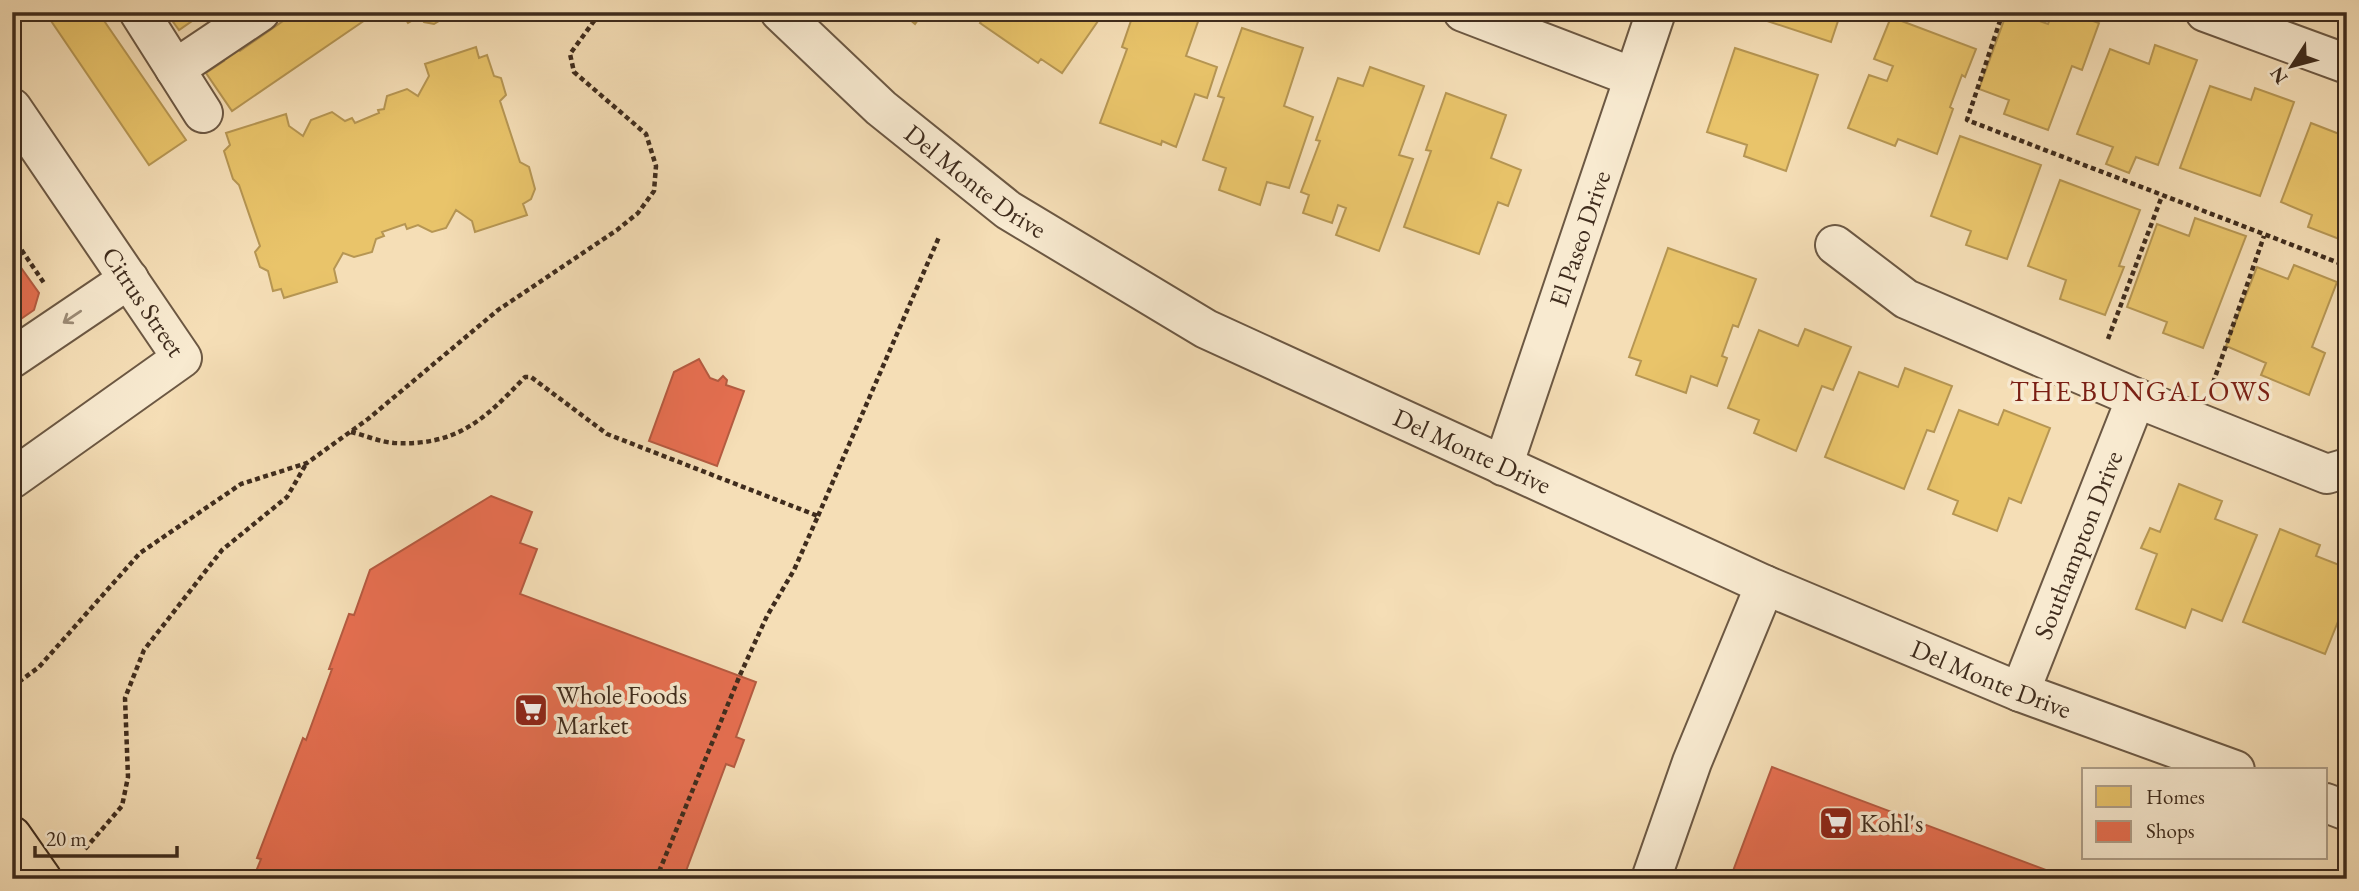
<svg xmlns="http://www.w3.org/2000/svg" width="2359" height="891" viewBox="0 0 2359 891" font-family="'EB Garamond',serif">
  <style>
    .homes { fill: #e9c46a; stroke: #b69653; stroke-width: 2 }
    .shops { fill: #e76f51; stroke: #b55b41; stroke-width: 2 }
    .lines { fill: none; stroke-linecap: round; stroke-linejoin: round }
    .minor-casing { stroke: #6c5843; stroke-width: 42 }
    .major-casing { stroke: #3f2c1d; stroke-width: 42 }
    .path { stroke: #3f2c1d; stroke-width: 4.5; stroke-dasharray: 5 3.5; stroke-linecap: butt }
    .minor { stroke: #f8ead0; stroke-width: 38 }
    .major { stroke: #f5deb6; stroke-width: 38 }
    .oneway { stroke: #9c8b76 }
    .labels { text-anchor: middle; stroke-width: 7; stroke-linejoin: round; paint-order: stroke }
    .street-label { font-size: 26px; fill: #3f2c1d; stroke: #f8ead0 }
    .poi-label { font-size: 26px; fill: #3f2c1d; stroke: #f8ead0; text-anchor: start }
    .neighbourhood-label { font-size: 28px; letter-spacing: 2px; fill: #7a1f14; stroke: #f8ead0 }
  </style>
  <rect width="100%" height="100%" fill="#f5deb6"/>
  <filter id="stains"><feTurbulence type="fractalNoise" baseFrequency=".00286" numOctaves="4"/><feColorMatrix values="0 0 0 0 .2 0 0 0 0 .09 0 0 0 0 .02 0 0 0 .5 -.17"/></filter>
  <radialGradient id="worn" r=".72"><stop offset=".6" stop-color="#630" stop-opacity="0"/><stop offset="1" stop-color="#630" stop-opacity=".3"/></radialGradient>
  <path class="homes" d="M45,12H98L186,140L149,165Z
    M166,12H205L179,30Z
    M296,12H364L368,18L232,111L206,73L224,61L222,57L237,47L240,51Z
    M401,12H454L434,24L424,22L420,16L408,23Z
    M901,12H924L915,24Z
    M988,12H1085L1098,21L1062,73L1041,59L1038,63L980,23Z
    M1134,12L1201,13L1186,56L1217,67L1207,98L1195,94L1176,147L1162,141L1161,145L1100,123L1127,49L1122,47Z
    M1750,12H1841L1831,42L1749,15Z
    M2007,12H2014L2048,24L2053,12H2067L2099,23L2082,70L2072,66L2048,130L2004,114L2009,100L1979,89Z
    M1891,17L1976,49L1965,77L1962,75L1950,107L1953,109L1937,154L1898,139L1895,146L1848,128L1869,75L1887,81L1893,66L1874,59Z
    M1242,28L1303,48L1284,106L1313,117L1289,188L1267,182L1260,205L1219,190L1226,168L1203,160L1224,98L1218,96Z
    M2155,45L2197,60L2158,165L2136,157L2129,173L2106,164L2113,147L2077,134L2110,49L2149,64Z
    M476,47L479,58L487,55L494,76L501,78L506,95L500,101L520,162L529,167L535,189L531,199L523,204L527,215L475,232L472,221L456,210L446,228L432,232L418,225L407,229L405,224L382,232L384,236L376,239L372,252L354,257L343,253L334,269L337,282L284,298L281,289L273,291L268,271L260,267L255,252L260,246L239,185L233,179L224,151L230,145L226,133L286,114L289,126L303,136L311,120L332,112L345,121L352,118L355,123L379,113L378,110L384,109L387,96L407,89L418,96L429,76L425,64Z
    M1735,48L1818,75L1786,171L1744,156L1747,145L1707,132Z
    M1370,67L1424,86L1399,155L1413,159L1379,251L1336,235L1346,208L1338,205L1332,223L1303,213L1309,195L1301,192L1320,141L1316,140L1338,78L1363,86Z
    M2210,86L2251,100L2255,88L2294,102L2260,196L2180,168Z
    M1446,93L1506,115L1491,158L1521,170L1508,206L1498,202L1479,254L1404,227L1431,151L1426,150Z
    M2311,123L2347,137V242L2308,227L2312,215L2281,202Z
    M1960,136L2041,165L2007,259L1966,245L1971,231L1931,216Z
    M2060,180L2140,210L2119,266L2124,267L2105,315L2060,299L2066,280L2028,266Z
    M2195,218L2246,236L2203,348L2163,333L2167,322L2127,307L2157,224L2189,236Z
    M1668,248L1756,279L1738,327L1733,325L1722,356L1727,358L1717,386L1691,376L1686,393L1636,375L1641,361L1629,357Z
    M2294,265L2337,282L2312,347L2325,353L2309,395L2261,375L2266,363L2226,346L2257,267L2288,279Z
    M1805,329L1851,347L1833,390L1822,386L1796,451L1754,433L1759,420L1728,408L1759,330L1798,346Z
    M1905,368L1952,386L1934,432L1927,430L1904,489L1825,457L1859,372L1898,387Z
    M1959,410L1998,425L2004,410L2050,428L2021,503L2009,498L1997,531L1953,514L1958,501L1928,489Z
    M2179,484L2222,501L2215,519L2257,535L2222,621L2192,609L2185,628L2136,609L2157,554L2141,548L2150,528L2160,532Z
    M2280,529L2320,545L2316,556L2347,568V599L2325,654L2243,622Z"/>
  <path class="shops" d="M12,255L39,293L34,310L12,325Z
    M699,359L710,378L718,381L723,376L727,380L726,385L744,391L717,466L649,441L674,372Z
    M491,496L532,512L520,543L537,549L520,594L756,682L736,737L744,740L734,767L726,764L683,879H253L261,859L257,858L303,738L306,740L332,669H329L349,614L354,615L370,570Z
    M1772,767L2070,879H1730Z"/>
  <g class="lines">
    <g class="minor-casing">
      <g id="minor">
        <path d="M139,12L203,113"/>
        <path id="s1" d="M780,12L881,108L1008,210L1206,329L1765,585L2020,692L2235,770"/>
        <path d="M1463,12L1633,77"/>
        <path d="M2205,12L2347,64"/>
        <path d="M175,69L260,12"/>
        <path id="s2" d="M12,108L182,358L12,479"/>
        <path d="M1835,245L1906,299L2136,398L2327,474L2347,468"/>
        <path d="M12,358L129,279"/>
        <path id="s3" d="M1503,466L1656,12"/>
        <path id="s4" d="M2020,692L2136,398"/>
        <path d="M2326,803L2347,811"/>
        <path d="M1651,879L1692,762L1765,585"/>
      </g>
    </g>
    <g class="major-casing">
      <path id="major" d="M12,836L42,879"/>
    </g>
    <path class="path" d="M2003,12L1967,120L2347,266
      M12,236L44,283
      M2108,339L2162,196
      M2213,383L2264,236
      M351,432C364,435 380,442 394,443C457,446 484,420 525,377H531L607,434L818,516L794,570L767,616L740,675L656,879
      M818,516L939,237
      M12,687L39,667L140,553L241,484L307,463L368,419L498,310L617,230L638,213L654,191L656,166L646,134L574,72L570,54L594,21L604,12
      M85,849L122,806L128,777L125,698L144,650L222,550L287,497L306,464"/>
    <use href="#minor" class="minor"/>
    <use href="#major" class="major"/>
  </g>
  <defs><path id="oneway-shaft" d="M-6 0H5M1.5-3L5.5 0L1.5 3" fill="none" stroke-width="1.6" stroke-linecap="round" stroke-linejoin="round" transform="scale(1.75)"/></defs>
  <use class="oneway" href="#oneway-shaft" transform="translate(72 317) rotate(146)"/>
  <defs>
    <g id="supermarket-square" transform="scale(1.75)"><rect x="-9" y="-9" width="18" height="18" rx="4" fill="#8f2418" stroke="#f8ead0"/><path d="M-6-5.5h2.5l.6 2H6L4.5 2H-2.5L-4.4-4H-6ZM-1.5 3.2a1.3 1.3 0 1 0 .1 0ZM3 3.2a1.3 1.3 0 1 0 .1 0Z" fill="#fff"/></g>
  </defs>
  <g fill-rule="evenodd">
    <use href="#supermarket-square" x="531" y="710"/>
    <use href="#supermarket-square" x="1836" y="823"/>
  </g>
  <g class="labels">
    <g class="street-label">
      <text dy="9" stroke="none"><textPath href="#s1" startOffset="259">Del Monte Drive</textPath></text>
      <text dy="9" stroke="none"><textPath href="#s3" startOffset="240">El Paseo Drive</textPath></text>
      <text dy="9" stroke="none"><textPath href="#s2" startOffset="234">Citrus Street</textPath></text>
      <text dy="9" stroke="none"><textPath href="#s1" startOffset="826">Del Monte Drive</textPath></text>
      <text dy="9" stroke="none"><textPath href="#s4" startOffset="158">Southampton Drive</textPath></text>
      <text dy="9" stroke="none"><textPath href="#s1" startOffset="1393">Del Monte Drive</textPath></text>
    </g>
    <g class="poi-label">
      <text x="556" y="704">Whole Foods<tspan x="556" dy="30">Market</tspan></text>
      <text x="1860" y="832">Kohl's</text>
    </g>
    <g class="neighbourhood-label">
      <text x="2141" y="401">THE BUNGALOWS</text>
    </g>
  </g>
  <rect width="2359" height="891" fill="none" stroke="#f5deb6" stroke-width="42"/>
  <rect x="14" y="14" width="2331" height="863" fill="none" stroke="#3f2c1d" stroke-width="3.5"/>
  <rect x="21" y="21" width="2317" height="849" fill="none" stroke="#3f2c1d" stroke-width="2"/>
  <rect x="2082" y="768" width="245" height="91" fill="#f8ead0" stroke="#ae9e88" stroke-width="2"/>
  <rect x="2096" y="786" width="35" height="21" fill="#e9c46a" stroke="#ae9e88" stroke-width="2"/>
  <text x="2146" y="804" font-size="21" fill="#3f2c1d">Homes</text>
  <rect x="2096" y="821" width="35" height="21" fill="#e76f51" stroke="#ae9e88" stroke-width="2"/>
  <text x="2146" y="838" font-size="21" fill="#3f2c1d">Shops</text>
  <g transform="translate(2292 66) rotate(234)" stroke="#f8ead0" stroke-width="5" paint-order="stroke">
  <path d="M0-5L12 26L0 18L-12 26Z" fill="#3f2c1d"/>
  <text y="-10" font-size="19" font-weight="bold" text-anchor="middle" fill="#3f2c1d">N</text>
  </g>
  <path d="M35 846v10h142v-10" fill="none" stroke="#3f2c1d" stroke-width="3.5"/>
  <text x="46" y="846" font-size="21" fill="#3f2c1d" stroke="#f8ead0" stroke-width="5" paint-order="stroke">20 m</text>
  <rect width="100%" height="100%" filter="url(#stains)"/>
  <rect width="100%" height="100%" fill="url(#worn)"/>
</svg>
